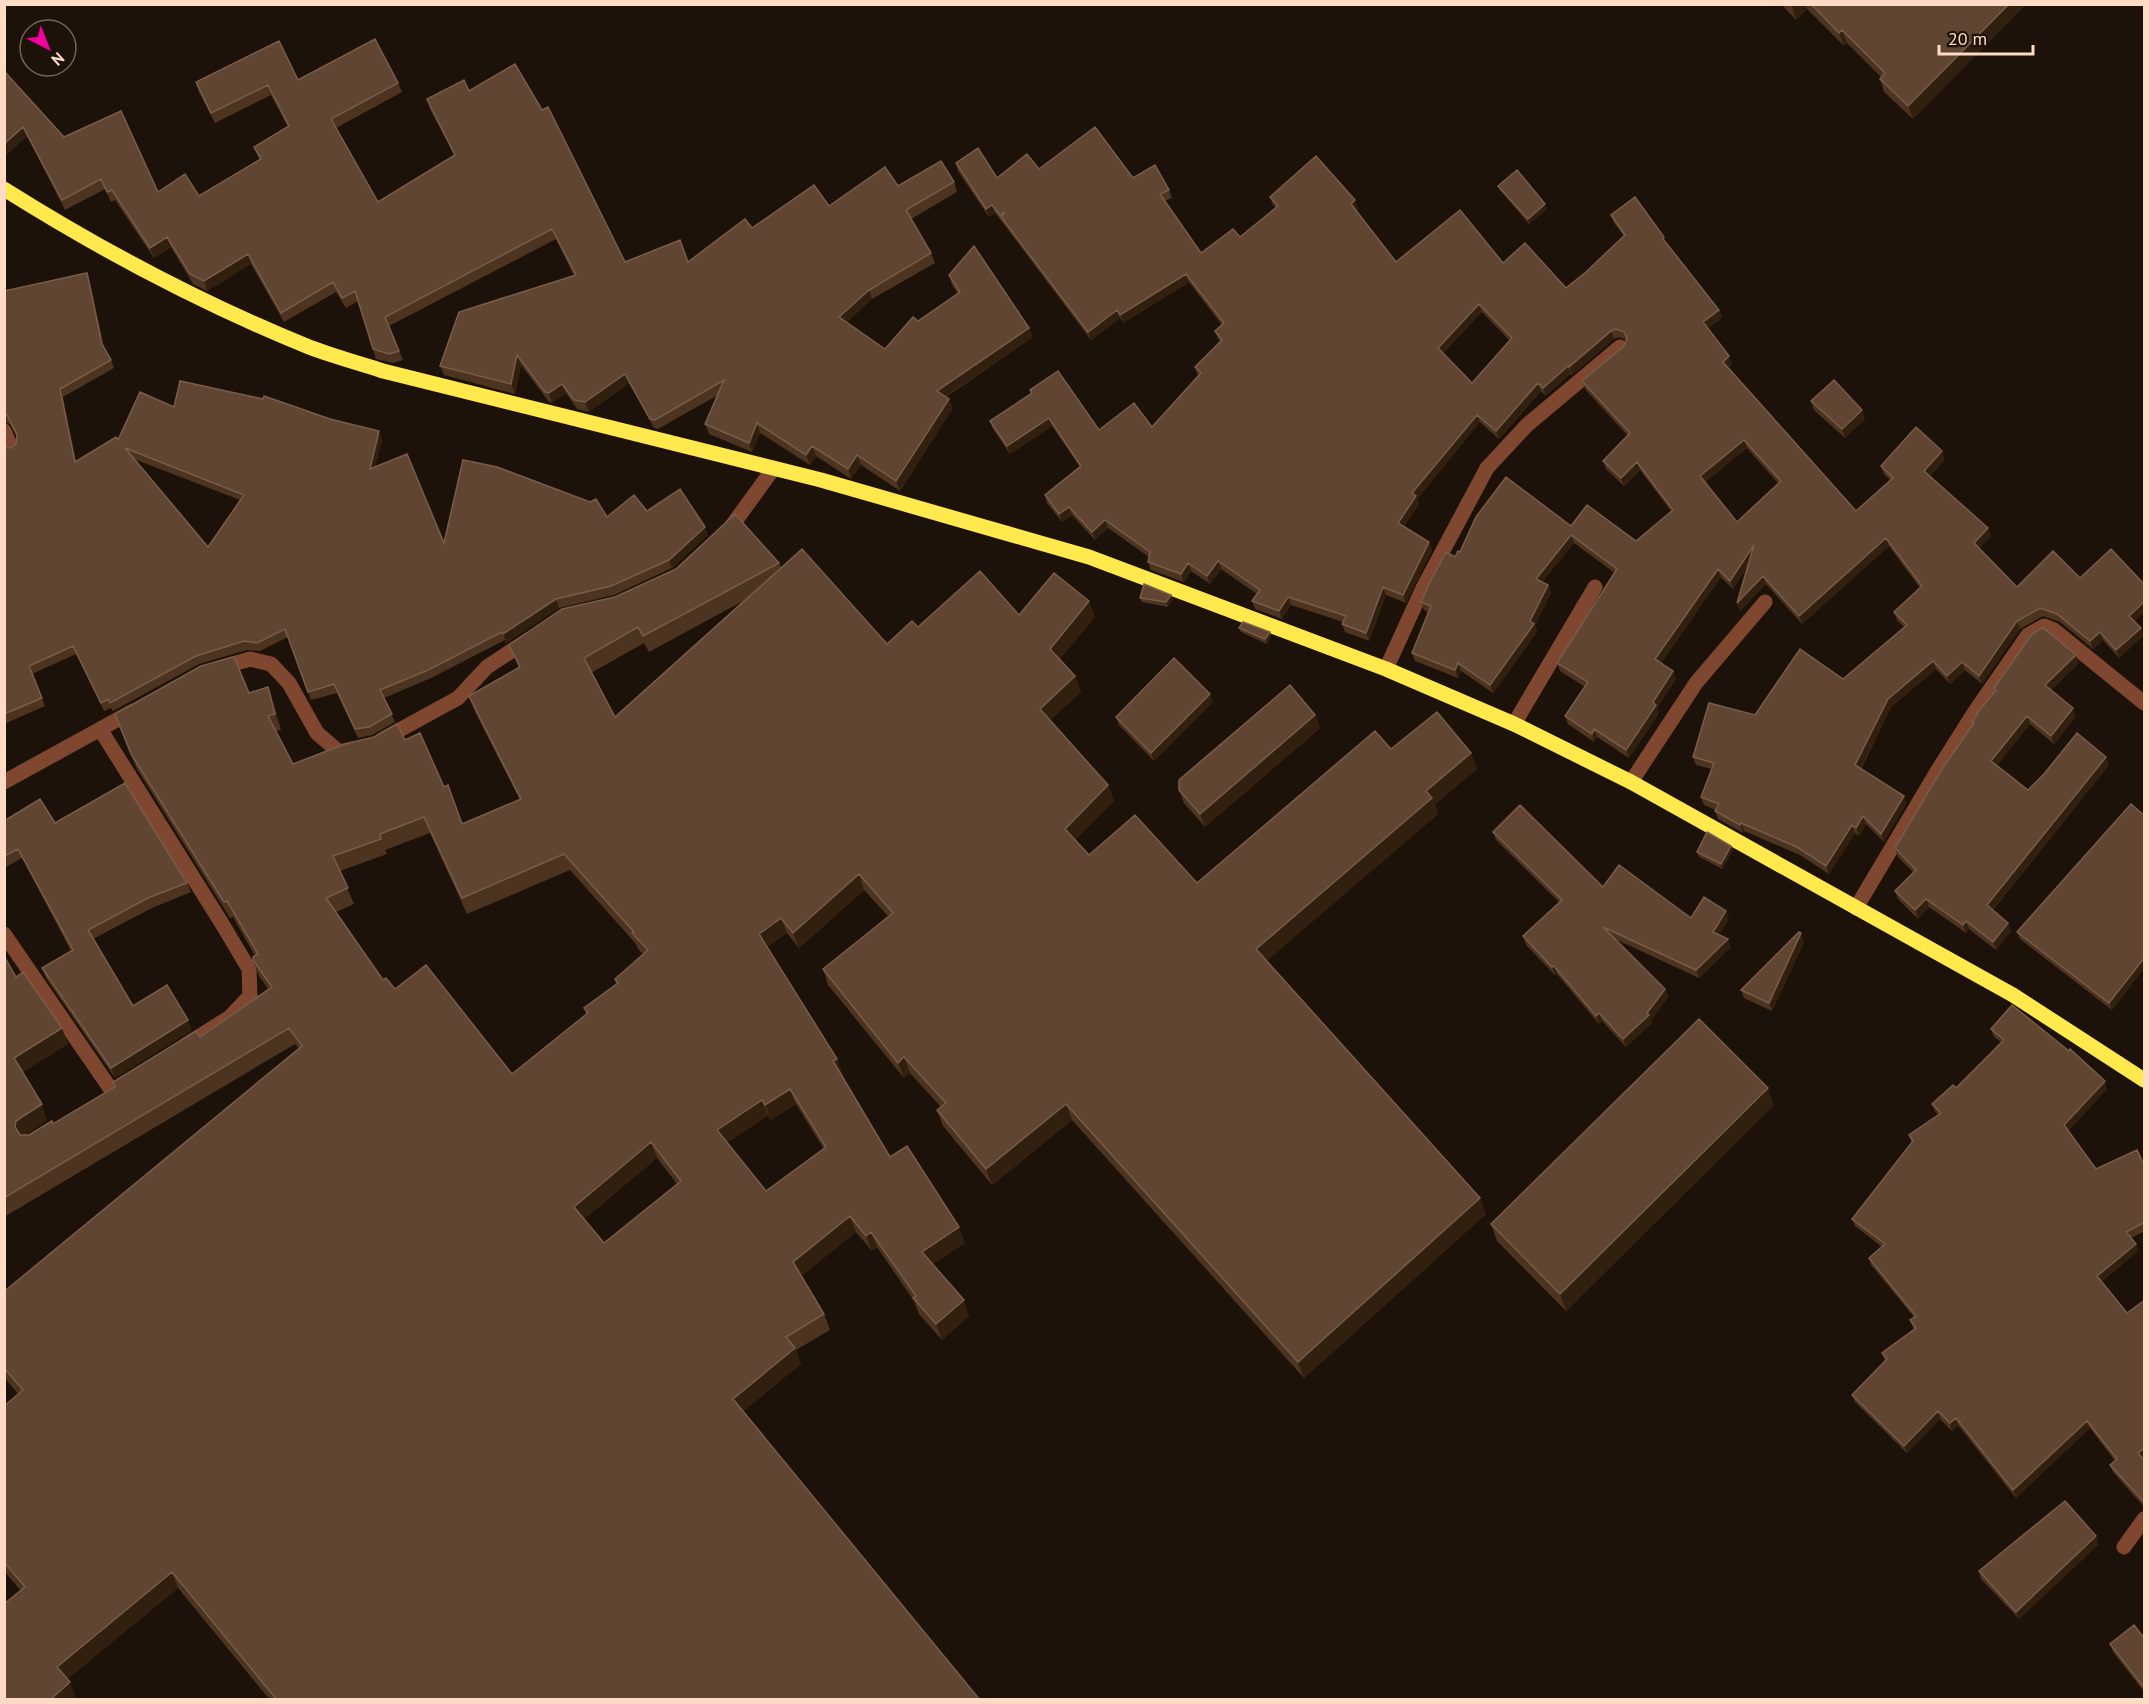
<svg xmlns="http://www.w3.org/2000/svg" width="2149" height="1704" viewBox="0 0 2149 1704" font-family="'PT Sans',sans-serif">
  <style>
    .lines { fill: none; stroke-linecap: round; stroke-linejoin: round }
    .minor { stroke: #804730; stroke-width: 15 }
    .major { stroke: #ffe94c; stroke-width: 15 }
    .wall { fill: #4c3420; fill-rule: evenodd }
    .shaded-wall { fill: #311f10 }
    .building { fill: #604532; stroke: #795d49; stroke-width: 1.5; fill-rule: evenodd }
  </style>
  <rect width="100%" height="100%" fill="#1d1209"/>
  <g class="lines">
    <path class="minor" d="M4,431L11,447
      M725,533L731,527L773,469
      M219,668L250,659L271,664L289,683L317,733L339,752L352,749
      M1386,669L1423,588L1487,468L1527,425L1620,347
      M1514,724L1595,587
      M100,729L221,922L249,969L250,996L230,1017L184,1046
      M383,739L458,698L487,667L528,640
      M4,782L133,711
      M1631,782L1696,683L1765,602
      M1856,908L1938,770L1976,710L2028,635L2044,626L2054,630L2144,703
      M4,934L112,1091
      M2124,1547L2144,1519"/>
    <path class="major" d="M4,189C101,250 203,304 309,347C333,356 358,363 383,371L821,480L1089,557L1386,669L1514,724L1631,782L2013,995L2144,1080"/>
  </g>
  <path class="wall" d="M1781,4H2026L1913,119L1884,92L1880,79L1881,77L1847,43L1844,46L1807,9L1796,20Z
    M4,71L64,137L158,192L199,196L260,160L254,147L288,127L271,95L215,123L199,92L196,82L298,80L398,83L402,92L336,128L378,202L454,155L430,109L427,99L469,91L625,262H688L752,228L898,186L954,182L957,192L911,219L931,253L935,263L872,299L847,322L885,349L918,321L958,294L952,285L949,275L1029,328L1033,337L946,397L953,408L900,491L861,465L851,479L816,456L810,465L760,433L752,452L709,434L705,424L718,395L658,429L654,428L629,383L589,412L577,409L566,393L552,403L549,402L521,365L515,394L444,375L440,366L574,276L556,239L389,326L403,360L393,363L376,359L358,301L346,308L336,292L284,322L251,264L207,291L193,284L171,247L154,258L115,200L111,202L105,189L65,210L27,136L4,157Z
    M956,163L997,178L1039,169L1133,178L1169,190L1172,198L1165,201L1201,253L1240,237L1276,208L1273,205L1270,197L1358,208L1356,210L1396,262L1503,263L1566,288L1586,272L1624,236L1614,223L1611,215L1667,243L1719,310L1722,318L1708,328L1732,364L1728,368L1856,511L1890,480L1884,474L1881,466L1945,459L1930,476L1988,528L1991,536L1979,548L2017,587L2080,578L2145,585V612L2134,621L2141,628L2143,636L2119,658L2103,640L2093,649L2060,622L2043,616L2020,629L1982,684L1965,670L1950,684L1936,669L1891,707L1861,769L1904,796L1906,804L1884,842L1866,824L1859,836L1855,833L1829,874L1800,855L1744,831L1743,833L1718,819L1715,811L1716,810L1704,805L1701,797L1712,769L1696,765L1693,757L1755,715L1843,679L1905,628L1897,620L1894,612L1920,588L1889,546L1802,624L1766,584L1740,611L1737,603L1747,567L1733,589L1721,577L1661,663L1676,679L1657,708L1659,713L1629,758L1597,737L1594,742L1568,724L1565,716L1585,687L1560,671L1557,663L1615,573L1574,543L1542,582L1548,585L1551,593L1535,625L1537,632L1493,693L1461,671L1458,678L1415,661L1412,653L1428,612L1424,610L1421,602L1460,552L1571,526L1636,541L1671,511L1640,470L1624,486L1606,469L1603,461L1628,436L1585,389L1582,381L1624,346L1626,340L1619,337L1614,339L1572,375L1570,374L1546,396L1541,391L1499,439L1480,422L1417,499L1419,504L1404,526L1429,542L1432,550L1406,603L1386,595L1369,641L1345,632L1342,624L1343,622L1291,605L1282,619L1255,609L1252,601L1257,594L1221,569L1210,584L1191,571L1184,582L1151,570L1148,562L1149,557L1108,528L1095,540L1072,515L1062,522L1047,503L1045,495L1080,467L1052,426L1010,454L993,429L990,421L1031,394L1030,390L1099,430L1152,427L1198,376L1195,367L1220,342L1218,339L1215,331L1222,325L1189,282L1123,323L1120,318L1091,340L1003,223L995,213L989,217L958,171ZM1482,312L1510,341L1472,383L1443,353ZM1747,448L1778,483L1737,522L1705,482Z
    M1498,186L1547,209L1529,224L1500,190Z
    M90,282L104,347L111,360L114,368L63,397L76,461L118,440L174,407L382,439L375,467L444,543L607,517L647,511L708,535L672,568L614,595L559,608L506,643L505,640L431,678L384,698L395,722L372,735L358,738L337,693L311,700L288,637L260,651L247,650L199,664L113,711L111,708L104,711L76,654L32,674L45,706L4,724V447L11,448L16,444L17,437L10,424L4,423V291ZM134,459L240,500L208,547Z
    M1811,401L1865,419L1845,438L1814,410Z
    M779,563L781,567L887,644L918,627L1019,615L1095,617L1060,659L1075,676L1081,692L1050,720L1108,785L1114,801L1075,840L1089,855L1197,883L1391,749L1471,753L1477,769L1435,804L1438,814L1266,961L1486,1214L1304,1378L1072,1120L992,1185L943,1126L937,1110L941,1107L910,1073L904,1078L828,985L823,969L888,916L864,890L799,948L787,933L767,947L843,1074L842,1075L890,1157L965,1243L932,1264L969,1316L942,1340L919,1314L914,1301L877,1247L872,1251L856,1232L801,1276L824,1314L830,1330L796,1350L801,1364L743,1411L980,1700H270L178,1588L67,1679L76,1698L21,1591L4,1571V1406L18,1394L4,1377V1287L6,1290L299,1049L295,1044L4,1217V956L16,977L68,1044L22,1072L47,1120L25,1135H29L53,1124L114,1087L113,1082L200,1037L268,989L259,976L253,960L255,956L233,917L230,918L137,769L115,714L249,693L274,703L281,730L276,731L293,764L405,740L444,787L462,824L520,800L475,712L469,696L519,668L509,645ZM743,601L615,717L591,673L644,643L649,652ZM430,833L467,914L570,870L636,944L638,949L643,954L615,979L616,984L584,1008L586,1014L512,1074L383,980L336,912L354,904L340,871L387,854L385,850ZM796,1104L824,1149L766,1191L727,1143L768,1115L771,1120ZM657,1158L677,1184L604,1243L584,1219Z
    M1140,598L1173,599L1168,607L1142,602Z
    M1239,628L1270,632L1271,636L1267,644L1241,632Z
    M2079,663L2051,690L2076,716L2054,744L2030,724L1997,765L2028,790L2109,765L1993,910L2008,923L2011,931L1996,950L1969,929L1966,933L1929,907L1918,919L1898,899L1895,891L1914,873L1898,857L1895,848L1973,724L1972,722L1995,691L1994,688Z
    M1213,702L1154,761L1119,725L1116,717Z
    M1315,715L1320,728L1205,827L1184,803L1179,790Z
    M2145,816V967L2112,1010L2020,939L2017,932Z
    M4,821L55,823L187,883L191,892L152,908L93,939L133,1006L192,1030L115,1078L46,978L42,968L71,951L22,858L4,868Z
    M1493,832L1603,887L1691,918L1729,919L1719,935L1731,947L1699,978L1615,939L1665,989L1668,997L1651,1020L1652,1023L1626,1047L1602,1021L1599,1024L1557,974L1555,975L1526,945L1523,936L1560,903L1496,840Z
    M1731,846L1733,850L1722,869L1698,856L1697,852Z
    M1804,942L1772,1011L1744,998L1741,990Z
    M1991,1029L2107,1089L2068,1131L2096,1169L2145,1167V1231L2131,1238L2136,1244L2138,1251L2101,1282L2127,1313L2145,1300V1457L2143,1459L2145,1461V1508L2113,1472L2110,1465L2115,1461L2090,1428L2016,1498L1958,1425L1952,1431L1940,1419L1907,1453L1855,1402L1852,1395L1885,1361L1882,1353L1914,1330L1910,1320L1914,1317L1871,1265L1869,1258L1882,1247L1855,1226L1852,1219L1912,1143L1909,1135L1938,1115L1935,1111L1932,1104L1956,1088L2001,1042L1994,1037Z
    M1774,1105L1566,1311L1497,1241L1491,1224Z
    M2099,1544L2019,1619L1981,1579L1979,1571Z
    M2145,1639V1693L2113,1652L2110,1644Z"/>
  <path class="shaded-wall" d="M1795,4H1806L1807,9L1796,20L1792,7Z
    M2009,4H2026L1913,119L1908,106Z
    M1842,30L1847,43L1844,46L1839,33Z
    M23,127L27,136L4,157V144Z
    M1355,200L1358,208L1354,212L1351,204Z
    M1545,204L1547,209L1529,224L1528,219Z
    M992,205L995,213L989,217L986,209Z
    M167,237L171,247L154,258L150,248Z
    M248,254L251,264L207,291L204,281Z
    M87,273L90,282L105,352L102,344Z
    M1186,274L1189,282L1123,323L1120,315Z
    M869,290L872,299L843,326L839,317Z
    M1479,304L1482,312L1441,356L1438,348Z
    M1117,310L1120,318L1091,340L1088,332Z
    M1719,310L1722,318L1706,330L1703,322Z
    M1029,328L1033,337L940,400L937,391Z
    M1611,331L1614,339L1572,375L1569,367Z
    M517,355L521,365L515,394L511,384Z
    M1729,356L1732,364L1726,370L1723,362Z
    M1568,366L1570,374L1546,396L1543,388Z
    M625,374L629,383L589,412L585,402Z
    M1538,383L1541,391L1499,439L1496,431Z
    M562,384L566,393L552,403L549,393Z
    M60,389L63,397L78,470L75,462Z
    M949,399L953,408L900,491L896,481Z
    M1862,410L1865,419L1845,438L1842,429Z
    M1477,415L1480,422L1417,499L1419,504L1401,530L1398,523L1412,493Z
    M1049,418L1052,426L1010,454L1007,446Z
    M757,423L760,433L752,452L749,443Z
    M379,431L382,439L373,478L370,469Z
    M1744,440L1747,448L1702,484L1700,476Z
    M812,446L816,456L810,465L806,455Z
    M1942,451L1945,459L1927,479L1924,471Z
    M857,455L861,465L851,479L848,469Z
    M1637,462L1640,470L1624,486L1621,478Z
    M1069,507L1072,515L1062,522L1059,514Z
    M1105,520L1108,528L1095,540L1092,532Z
    M705,527L708,535L672,568L669,560Z
    M1988,528L1991,536L1977,551L1974,543Z
    M1571,535L1574,543L1538,587L1536,579Z
    M1886,538L1889,546L1802,624L1799,616Z
    M1429,542L1432,550L1406,603L1403,595Z
    M1754,545L1757,553L1733,589L1730,581Z
    M1218,561L1221,569L1210,584L1207,576Z
    M1188,563L1191,571L1184,582L1181,574Z
    M1718,569L1721,577L1658,667L1655,659Z
    M1763,576L1766,584L1740,611L1737,603Z
    M1548,585L1551,593L1535,625L1537,632L1493,693L1490,685L1530,621Z
    M1383,587L1386,595L1369,641L1366,633Z
    M1171,595L1173,599L1168,607L1166,602Z
    M1288,597L1291,605L1282,619L1279,611Z
    M556,599L559,608L506,643L503,634Z
    M1089,601L1095,617L1056,664L1050,649Z
    M2145,601V612L2132,624L2129,616Z
    M2017,621L2020,629L1982,684L1979,676Z
    M2141,628L2143,636L2119,658L2116,650Z
    M1270,632L1271,636L1267,644L1265,639Z
    M2100,632L2103,640L2093,649L2090,641Z
    M2076,655L2079,663L2048,693L2045,685Z
    M1933,661L1936,669L1891,707L1858,773L1855,765L1888,699Z
    M1962,662L1965,670L1950,684L1947,676Z
    M1458,663L1461,671L1458,678L1455,670Z
    M1673,671L1676,679L1657,708L1659,713L1629,758L1626,750L1653,702Z
    M1075,676L1081,692L1045,725L1040,709Z
    M268,687L274,703L281,730L275,714Z
    M1210,694L1213,702L1154,761L1151,753Z
    M2073,708L2076,716L2054,744L2051,736Z
    M1315,715L1320,728L1205,827L1200,814Z
    M2027,716L2030,724L1994,769L1991,761Z
    M1594,729L1597,737L1594,742L1592,734Z
    M1471,753L1477,769L1435,804L1438,814L1262,965L1256,949L1426,791Z
    M2106,757L2109,765L1990,913L1987,905Z
    M1108,785L1114,801L1070,845L1065,829Z
    M1904,796L1906,804L1884,842L1881,834Z
    M1863,816L1866,824L1859,836L1856,828Z
    M1741,823L1744,831L1743,833L1740,825Z
    M1852,825L1855,833L1829,874L1826,866Z
    M1731,846L1733,850L1722,869L1721,864Z
    M859,874L864,890L799,948L793,933Z
    M1926,899L1929,907L1918,919L1915,910Z
    M1726,911L1729,919L1716,940L1713,932Z
    M781,918L787,933L764,949L759,934Z
    M1966,921L1969,929L1966,933L1963,925Z
    M2008,923L2011,931L1996,950L1993,942Z
    M1801,933L1804,942L1772,1011L1769,1003Z
    M1728,939L1731,947L1699,978L1696,970Z
    M2145,957V967L2112,1010L2109,1003Z
    M1554,966L1557,974L1555,975L1552,967Z
    M1665,989L1668,997L1651,1020L1652,1023L1626,1047L1623,1039L1647,1013Z
    M1599,1013L1602,1021L1599,1024L1596,1016Z
    M188,1020L192,1030L115,1078L111,1068Z
    M62,1028L68,1044L20,1074L14,1058Z
    M904,1057L910,1073L904,1078L898,1063Z
    M837,1059L843,1074L839,1077L833,1061Z
    M2105,1081L2107,1089L2067,1133L2064,1125Z
    M1768,1088L1774,1105L1566,1311L1560,1294Z
    M790,1089L796,1104L771,1120L765,1105Z
    M762,1100L768,1115L723,1146L717,1130Z
    M42,1104L47,1120L22,1137L15,1127L16,1121Z
    M1066,1104L1072,1120L992,1185L986,1169Z
    M651,1142L657,1158L580,1223L574,1207Z
    M1480,1198L1486,1214L1304,1378L1298,1362Z
    M850,1216L856,1232L799,1278L793,1262Z
    M959,1227L965,1243L927,1268L922,1252Z
    M871,1232L877,1247L872,1251L866,1236Z
    M2136,1244L2138,1251L2099,1283L2097,1276Z
    M964,1300L969,1316L942,1340L936,1324Z
    M795,1348L801,1364L739,1415L733,1399Z
    M1938,1411L1940,1419L1907,1453L1904,1446Z
    M1956,1418L1958,1425L1952,1431L1950,1423Z
    M2087,1421L2090,1428L2016,1498L2013,1490Z
    M2145,1448V1457L2141,1460L2138,1453Z
    M2096,1536L2099,1544L2019,1619L2016,1612Z
    M172,1572L178,1588L63,1683L57,1667Z
    M70,1682L76,1698L74,1700H50Z"/>
  <path class="building" d="M1811,4H2009L1908,106L1880,79L1885,73L1842,30L1839,33Z
    M375,39L398,83L331,119L378,202L455,155L427,99L464,80L469,91L515,64L542,110L548,107L625,262L680,240L688,262L745,219L752,228L814,185L829,206L885,167L898,186L941,161L954,182L906,210L931,253L869,290L839,317L885,349L913,317L918,321L960,292L949,275L974,246L1029,328L937,391L949,399L896,481L857,455L848,469L812,446L806,455L757,423L749,443L705,424L724,380L655,420L650,419L625,374L585,402L574,400L562,384L549,393L545,392L517,355L511,384L440,366L459,312L576,275L552,229L385,317L399,351L389,354L373,349L355,291L342,298L333,282L281,313L248,254L204,281L190,274L167,237L150,248L112,190L107,192L101,179L62,200L23,127L4,144V71L64,137L121,111L158,192L185,174L199,196L261,159L254,147L289,126L268,85L211,113L196,82L279,41L298,80Z
    M1095,127L1133,178L1155,165L1169,190L1160,194L1201,253L1233,229L1240,237L1278,206L1270,197L1316,156L1355,200L1351,204L1396,262L1460,210L1503,263L1525,243L1566,288L1586,272L1625,235L1611,215L1635,197L1664,237L1663,239L1719,310L1703,322L1729,356L1723,362L1856,511L1893,478L1881,466L1916,427L1942,451L1924,471L1988,528L1974,543L2017,587L2053,551L2080,578L2111,549L2145,585V601L2129,616L2141,628L2116,650L2100,632L2090,641L2057,614L2040,608L2017,621L1979,676L1962,662L1947,676L1933,661L1888,699L1855,765L1904,796L1881,834L1863,816L1856,828L1852,825L1826,866L1797,847L1741,823L1740,825L1715,811L1719,804L1701,797L1714,763L1693,757L1709,703L1755,715L1800,649L1843,679L1907,625L1894,612L1922,586L1886,538L1799,616L1763,576L1737,603L1754,545L1730,581L1718,569L1655,659L1673,671L1653,702L1656,705L1626,750L1594,729L1592,734L1565,716L1588,682L1557,663L1617,569L1571,535L1536,579L1548,585L1530,621L1534,624L1490,685L1458,663L1455,670L1412,653L1431,606L1421,602L1429,584L1446,552L1455,557L1458,551L1460,552L1476,517L1506,477L1571,526L1587,505L1636,541L1673,510L1637,462L1621,478L1603,461L1630,433L1582,381L1624,346L1627,338L1624,332L1616,329L1611,331L1569,367L1568,366L1543,388L1538,383L1496,431L1477,415L1412,493L1416,496L1398,523L1429,542L1403,595L1383,587L1366,633L1342,624L1346,616L1288,597L1279,611L1252,601L1260,590L1218,561L1207,576L1188,563L1181,574L1148,562L1150,552L1105,520L1092,532L1069,507L1059,514L1045,495L1081,466L1049,418L1007,446L990,421L1032,393L1030,390L1058,371L1099,430L1134,403L1152,427L1201,373L1195,367L1222,340L1215,331L1224,323L1186,274L1120,315L1117,310L1088,332L1001,217L1005,212L1000,215L992,205L986,209L956,163L978,148L997,178L1027,154L1039,169ZM1479,304L1512,338L1472,383L1438,348ZM1744,440L1781,481L1737,522L1700,476Z
    M1517,170L1545,204L1528,219L1498,186Z
    M87,273L102,344L111,360L60,389L75,462L116,437L118,440L140,392L174,407L180,381L263,399L264,396L330,419L379,431L370,469L407,454L444,543L463,460L497,467L590,502L596,499L607,517L634,495L647,511L680,489L705,527L669,560L611,586L556,599L503,634L502,632L428,670L380,690L392,714L369,727L355,729L334,684L308,692L285,629L257,643L244,641L196,656L110,703L108,699L101,703L73,646L29,666L42,698L4,714V447L11,448L16,444L17,435L7,415H4V291ZM125,448L244,495L208,547Z
    M1834,380L1862,410L1842,429L1811,401Z
    M735,514L779,563L643,636L638,627L584,658L615,717L802,549L887,644L912,621L918,627L980,571L1019,615L1054,573L1089,601L1050,649L1075,676L1040,709L1108,785L1065,829L1089,855L1135,815L1197,883L1375,731L1391,749L1437,712L1471,753L1426,791L1432,798L1256,949L1480,1198L1298,1362L1066,1104L986,1169L937,1110L946,1103L904,1057L898,1063L823,969L893,913L859,874L793,933L781,918L759,934L837,1059L833,1061L890,1157L907,1146L959,1227L922,1252L964,1300L936,1324L913,1298L916,1296L871,1232L866,1236L850,1216L793,1262L824,1314L786,1337L795,1348L733,1399L980,1700H277L172,1572L57,1667L70,1682L50,1700H4V1604L25,1587L4,1562V1406L23,1390L4,1368V1287L6,1290L302,1046L289,1028L4,1198V956L16,977L23,972L62,1028L14,1058L42,1104L16,1121L15,1127L20,1135H29L52,1121L53,1124L115,1087L113,1082L196,1031L200,1037L272,987L253,960V957L258,954L227,901L224,902L131,754L115,714L201,666L234,657L249,693L268,687L275,714L268,716L293,764L345,744L374,737L397,724L405,740L420,733L444,787L448,785L462,824L521,799L469,696L520,667L509,645L562,609L615,597L676,569ZM424,817L462,898L564,854L634,932L632,933L648,950L615,979L618,983L584,1008L588,1013L512,1074L426,965L395,989L386,978L383,980L326,898L348,888L333,856L381,839L380,834ZM790,1089L826,1147L766,1191L717,1130L762,1100L765,1105ZM651,1142L681,1181L604,1243L574,1207Z
    M1144,584L1171,595L1166,602L1140,598Z
    M1243,622L1270,632L1265,639L1239,628Z
    M2042,628L2046,630L2076,655L2045,685L2073,708L2051,736L2027,716L1991,761L2028,790L2044,774L2077,733L2106,757L1987,905L2008,923L1993,942L1966,921L1963,925L1926,899L1915,910L1895,891L1916,870L1895,848L1942,769L1974,723L1972,722L1979,711L1996,690L1994,688L2032,634Z
    M1174,658L1210,694L1151,753L1116,717Z
    M1290,685L1315,715L1200,814L1179,790V780Z
    M125,783L187,883L148,898L88,930L133,1006L167,985L188,1020L111,1068L42,968L73,950L18,849L4,856V821L40,799L55,823Z
    M2131,804L2145,816V957L2109,1003L2017,932Z
    M1520,805L1603,887L1619,865L1691,918L1704,897L1726,911L1713,932L1728,939L1696,970L1603,927L1665,989L1647,1013L1649,1015L1623,1039L1599,1013L1596,1016L1554,966L1552,967L1523,936L1562,900L1493,832Z
    M1707,832L1731,846L1721,864L1697,852Z
    M1799,932L1801,933L1769,1003L1741,990Z
    M2012,1005L2069,1051L2070,1049L2105,1081L2064,1125L2096,1169L2137,1150L2145,1167V1222L2126,1232L2136,1244L2097,1276L2127,1313L2145,1300V1448L2138,1453L2145,1461V1503L2110,1465L2117,1459L2087,1421L2013,1490L1956,1418L1950,1423L1938,1411L1904,1446L1852,1395L1887,1359L1882,1353L1916,1328L1910,1320L1916,1316L1869,1258L1885,1244L1852,1219L1913,1141L1909,1135L1941,1113L1932,1104L1953,1085L1956,1088L2004,1040L1991,1029Z
    M1699,1019L1768,1088L1560,1294L1491,1224Z
    M2065,1501L2096,1536L2016,1612L1979,1571Z
    M2134,1625L2145,1639V1689L2110,1644Z"/>
  <rect width="2149" height="1704" fill="none" stroke="#ffdac5" stroke-width="12"/>
  <g transform="translate(48 48) rotate(138)"><circle r="28" fill="#1d1209" stroke="#776254" stroke-width="1.5"/>
  <path d="M0-4.5L10 22L0 15L-10 22Z" fill="#f0009c"/>
  <text y="-9" font-size="16" font-weight="bold" text-anchor="middle" fill="#ffdac5">N</text>
  </g>
  <path d="M1939 45v9h94v-9" fill="none" stroke="#ffdac5" stroke-width="3"/>
  <text x="1948" y="45" font-size="18" fill="#ffdac5" stroke="#1d1209" stroke-width="4.5" paint-order="stroke">20 m</text>
</svg>
